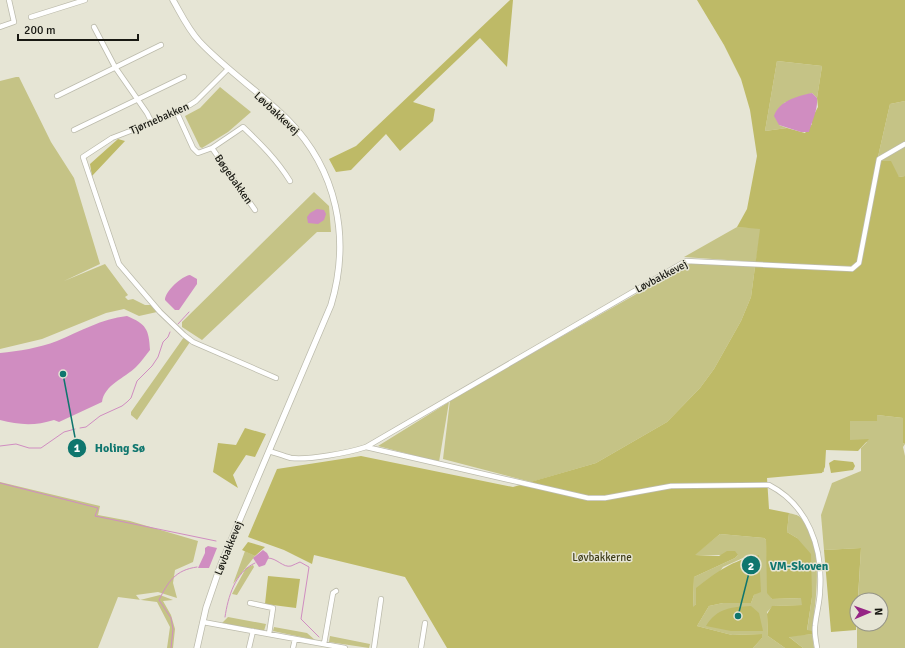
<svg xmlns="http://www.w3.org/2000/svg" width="905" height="648" viewBox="0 0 905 648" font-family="Signika,sans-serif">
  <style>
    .green { fill: #c5c386 }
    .forest { fill: #beba67; fill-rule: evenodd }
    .water { fill: #d08dc1 }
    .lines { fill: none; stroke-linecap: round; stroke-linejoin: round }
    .stream { stroke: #d08dc1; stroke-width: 1 }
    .minor-casing { stroke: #bcbbac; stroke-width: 6 }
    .tertiary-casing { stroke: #bcbbac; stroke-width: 7 }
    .minor { stroke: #fff; stroke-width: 4.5 }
    .tertiary { stroke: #fff; stroke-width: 5.5 }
    .labels { text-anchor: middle; stroke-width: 3; stroke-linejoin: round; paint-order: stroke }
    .street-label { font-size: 11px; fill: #181812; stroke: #e6e5d5 }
    .park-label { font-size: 11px; fill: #3e3c18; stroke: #e6e5d5 }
    .leader { fill: none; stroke: #0f766e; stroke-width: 1.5 }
    .callout-dot { fill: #0f766e; stroke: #e6e5d5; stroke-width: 1.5 }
    .mark-label { font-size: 12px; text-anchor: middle; font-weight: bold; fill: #fff }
    .callout-label { font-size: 12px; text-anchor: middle; font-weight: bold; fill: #0f766e; stroke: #e6e5d5; stroke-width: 3; stroke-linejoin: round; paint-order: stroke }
  </style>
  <rect width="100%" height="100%" fill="#e6e5d5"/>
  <path class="green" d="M777,61L822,66L817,98L812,93L784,103L779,125L787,128L765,131Z
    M16,77H19L51,142L74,178L100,264L64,281L105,264L128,295L125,297L128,300L133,299L145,305H151L157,312L139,316L124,309L106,313L42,339L0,349V81Z
    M220,87L251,112L228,132L202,148L200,147L185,116L200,108Z
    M905,101V176L899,177L877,161L890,104Z
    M314,192L329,206L331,232H317L202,340L182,327V322Z
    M737,227L761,228L756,262L684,257Z
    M691,263L755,267L751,297L741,321L714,369L700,388L667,422L596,463L531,482L443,459L450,400Z
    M184,337L190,342L137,420L131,415V412Z
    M743,361L876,421L877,415L903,418V443L905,444L903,447L905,456V648H857V609V624H881V600H858L861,548L824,550L821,515L832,483L861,471V448L867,442L823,449L824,472L806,468Z
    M449,402L439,462L378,446Z
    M0,482L100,506L98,515L130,521L198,541L193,562L175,570L173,583L177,598L158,592L136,595L140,600L160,595L173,600L163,601L171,615L175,629L173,648H167L170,627L157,602L118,597L98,648H0Z
    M789,513C793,514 798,515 800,517C825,543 816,598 812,631H807L812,597L797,538L787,532Z
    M720,534L764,538L766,540L769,594L772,599L802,598L803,605L773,606L767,612L768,636L785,648H753L762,638V634L732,635L697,626L709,606L723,603H751L754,595L759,592L743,558L723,567L693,608L694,577L735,558L738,555H694Z
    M245,551L255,556L233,584Z
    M253,565L254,567L237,595L232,594L246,568Z
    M228,617L266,624L264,631L222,623Z
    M274,627L307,633L315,640L273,631Z
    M812,634L814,648H803L788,636Z
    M330,636L370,644L369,648L329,642Z"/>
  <path class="forest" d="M510,0H513L507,67L480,38L413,102L435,109L433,121L400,151L386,134L351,170L336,172L329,159L356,146Z
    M697,0H905V101L890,104L877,161H891L899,177L905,176V444L903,443V418L877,415V421H850V440L869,439L858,451L826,450L825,467L822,473L767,478L769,509L789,513L787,532L797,538L811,554L812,597L807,630L812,631V634L789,637L803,648H785L768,636L767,614L772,606L802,605L801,598L772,599L767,593L766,540L764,538L720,534L695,555L719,556L727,551H735L738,555L735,558L694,577L693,607L696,604V588C718,571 731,561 759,555L761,592L754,595L751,603H723L709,606L697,626L732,635L762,634V638L753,648H447L405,577L314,555L312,564L284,550L248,537L277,469L361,456L513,487L596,463L667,422L700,388L714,369L741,321L751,297L760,229L737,227L747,209L757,156L750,110L741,79L724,45ZM777,61L822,66L817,98L818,107L811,120L812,124L805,133L787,128L765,131Z
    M118,139L125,141L92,176L90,164Z
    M245,428L266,434L255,457L246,455L233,475L238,488L213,472L218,443L236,445Z
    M834,460L853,462L855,466L853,470L831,473L829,463Z
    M248,542L265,547L255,556L242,550Z
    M861,548L856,630L831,632L824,550Z
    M268,576L300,579L296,608L265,604Z
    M751,606L759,613L763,631H731L706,626C717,608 731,607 751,606Z"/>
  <path class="water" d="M812,93L817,98C818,110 812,121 809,132H801L779,125L774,116C779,101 797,96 812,93Z
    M317,209L324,210L326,214L324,220L318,224L308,223L307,217L310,213Z
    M190,275L197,279V284L179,310H175L165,300C165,291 182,276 190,275Z
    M127,316C146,324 149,329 150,350C146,355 141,362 136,367C125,378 104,385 102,402L59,422L54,420C35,426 19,425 0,420V353C19,351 39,348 57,341C81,331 101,319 127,316Z
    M208,546L217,548L209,568H198L205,553V548Z
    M263,550L267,553L269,557L265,565L259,567L253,558Z"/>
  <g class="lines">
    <path class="stream" d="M178,324L189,312
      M80,428L86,427L100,416L122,406L127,402L131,398L137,381L152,366L158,357L163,342L168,337L170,332
      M0,446L16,444L29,448H41L64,432L75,429
      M0,483L98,508L95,516L216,541
      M268,558C277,558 283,568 291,566C294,565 297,563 300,562L309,567L301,619L319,637
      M225,617C228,597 235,572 255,563
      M171,648L173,629L171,618L159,600C168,582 175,570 197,567"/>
    <g class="minor-casing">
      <path id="minor" d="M31,17L85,0
        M0,27L14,22L9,0
        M94,27L115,67L147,113L152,123
        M228,69L196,101L177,113L112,138L83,157L119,264L160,312L184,335L193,342L276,378
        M57,96L161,45
        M177,113L193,148L198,153L212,148L243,127C261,144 277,160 290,181
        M74,130L184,77
        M212,148L255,210
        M366,447L588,498H605L671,486L769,485C808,505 823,548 820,590C820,602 816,614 815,626C814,633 816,641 817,648
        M269,451C276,453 283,456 291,458C309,460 348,453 366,447L686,261L852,269L859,263L879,159L905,144
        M250,603L273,608L269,634
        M203,622L345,648
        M324,644L333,593L336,591
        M249,648L253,631
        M293,648L295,639
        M374,648L381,599
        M421,648L425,623"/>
    </g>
    <g class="tertiary-casing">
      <path id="tertiary" d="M173,0C181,14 188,29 199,41C226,70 260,92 288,120C337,170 351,238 331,305L221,564L206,608L197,648"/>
    </g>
    <use href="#minor" class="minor"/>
    <use href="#tertiary" class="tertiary"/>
  </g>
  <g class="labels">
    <g class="street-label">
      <text transform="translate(277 113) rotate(43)" y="4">Løvbakkevej</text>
      <text transform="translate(159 118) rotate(-24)" y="4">Tjørnebakken</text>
      <text transform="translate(234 179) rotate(55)" y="4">Bøgebakken</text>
      <text transform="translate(661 276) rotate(-28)" y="4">Løvbakkevej</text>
      <text transform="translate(228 548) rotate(-68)" y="4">Løvbakkevej</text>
    </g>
    <g class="park-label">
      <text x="602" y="561">Løvbakkerne</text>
    </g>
  </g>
  <path class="leader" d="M63 374L77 448M738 616L751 565"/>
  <g class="callout-dot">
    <circle cx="63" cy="374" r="4"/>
    <circle cx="738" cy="616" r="4"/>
    <circle cx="77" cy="448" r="10"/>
    <circle cx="751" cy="565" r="10"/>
  </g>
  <g class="mark-label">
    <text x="77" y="452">1</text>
    <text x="751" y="570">2</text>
  </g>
  <g class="callout-label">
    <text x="120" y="452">Holing Sø</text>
    <text x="799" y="570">VM-Skoven</text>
  </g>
  <g transform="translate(869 612) rotate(88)"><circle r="19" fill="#e6e5d5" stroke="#949387"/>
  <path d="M0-3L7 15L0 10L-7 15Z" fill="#962585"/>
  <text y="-6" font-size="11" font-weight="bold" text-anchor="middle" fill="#181812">N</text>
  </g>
  <path d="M18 34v6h120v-6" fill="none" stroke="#181812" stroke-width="2"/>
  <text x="24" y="34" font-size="12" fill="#181812" stroke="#e6e5d5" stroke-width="3" paint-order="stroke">200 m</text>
</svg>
